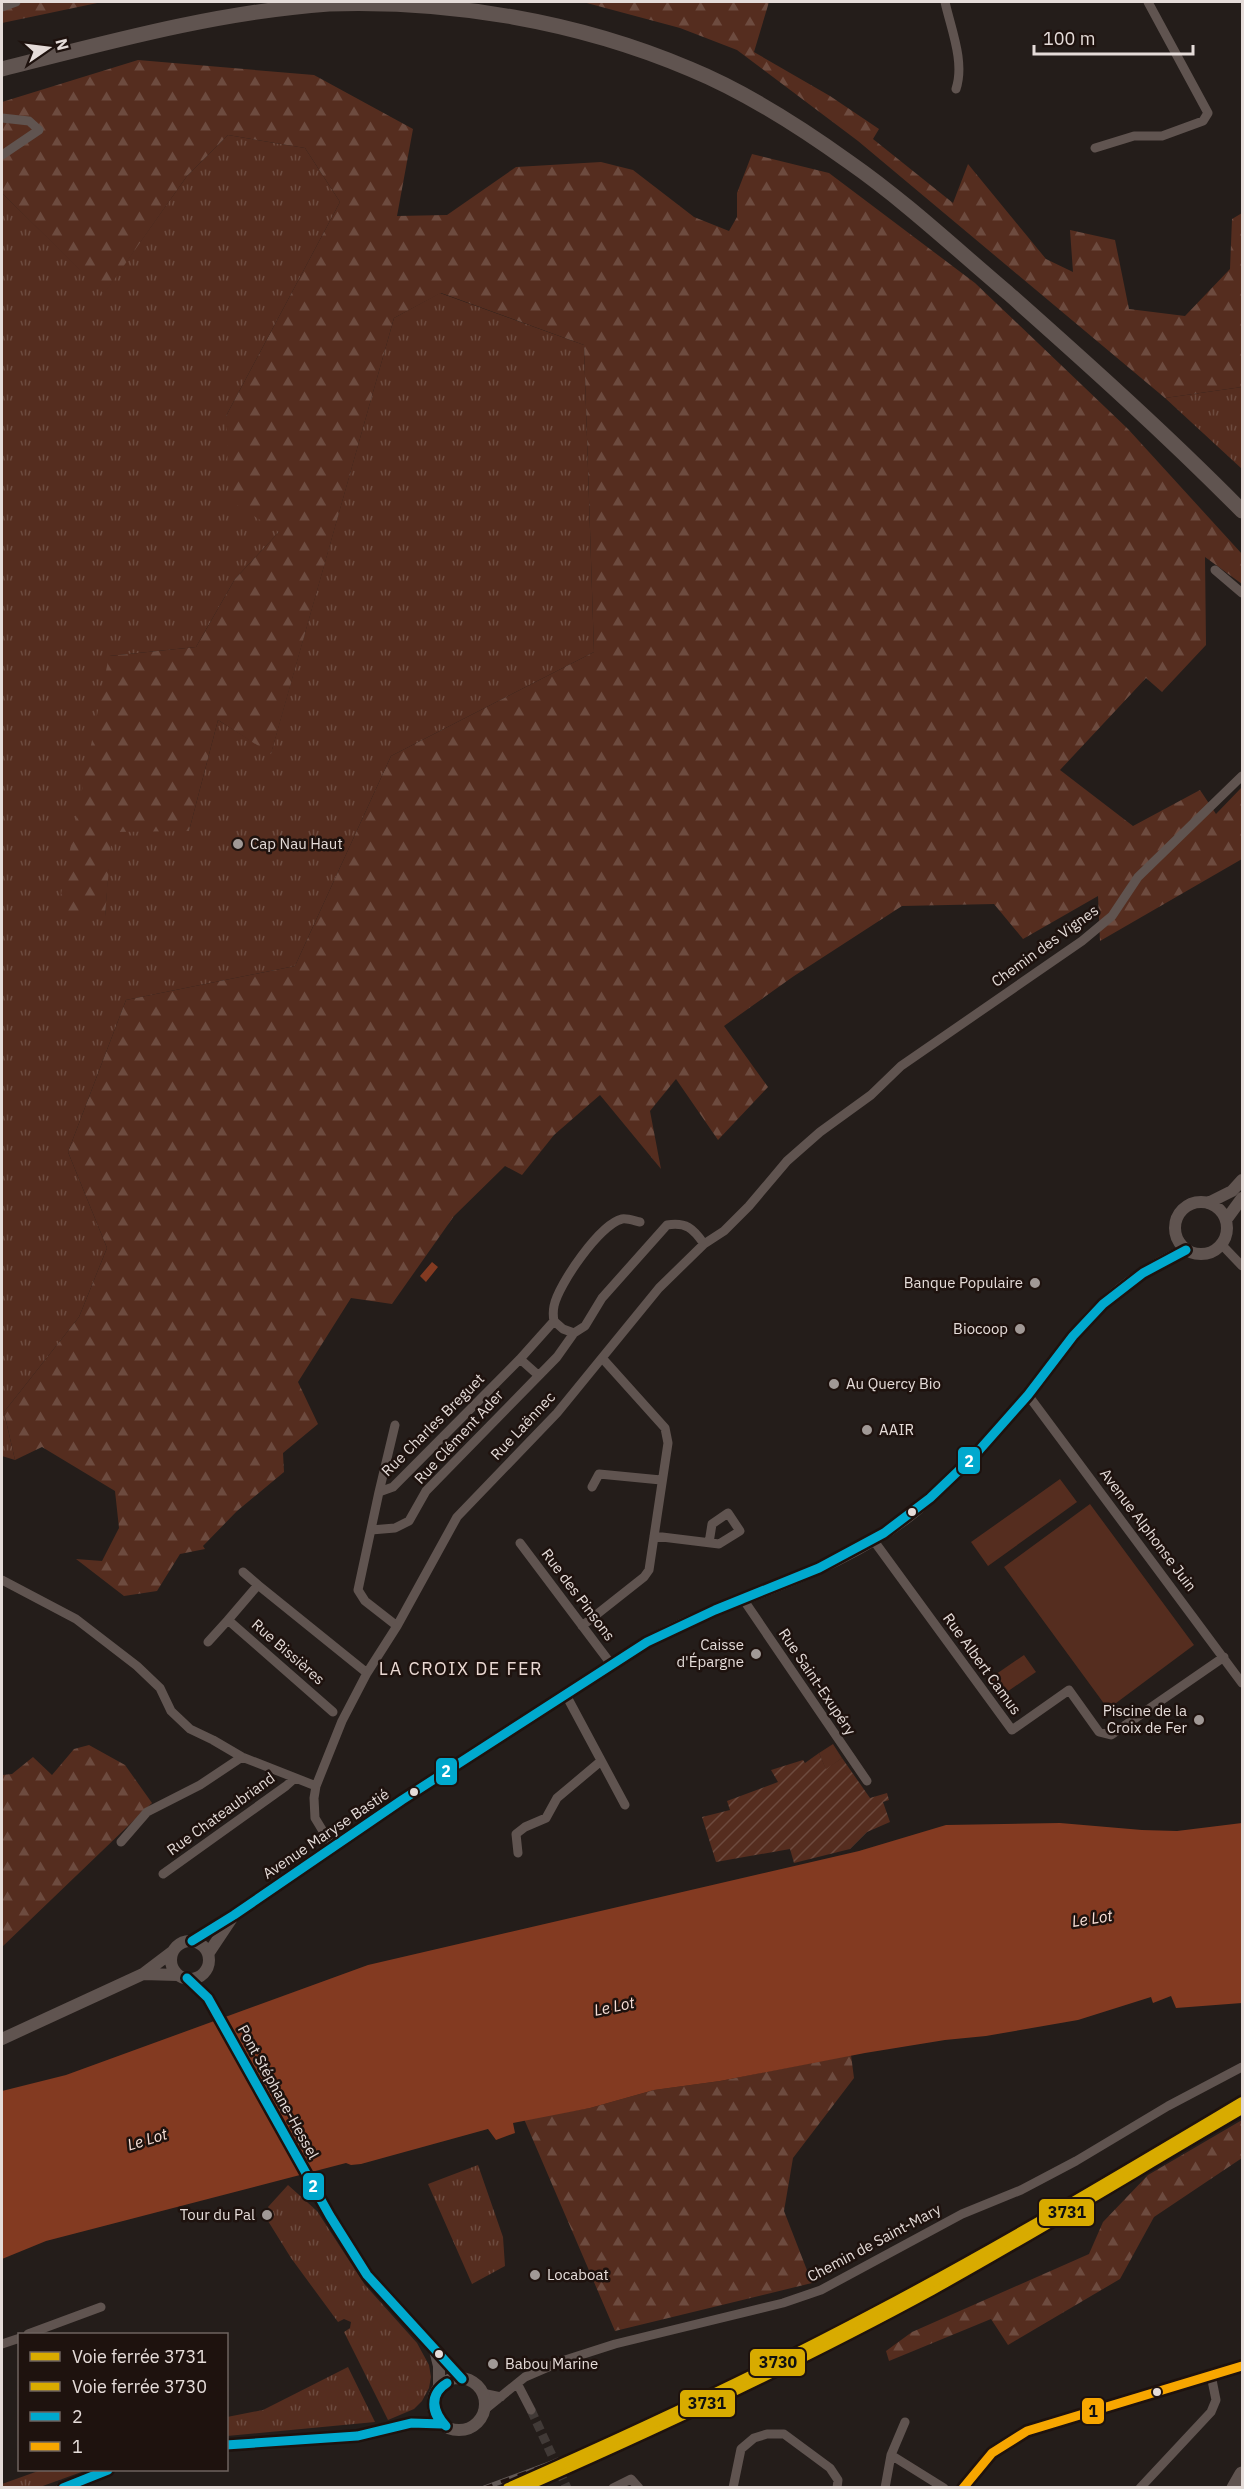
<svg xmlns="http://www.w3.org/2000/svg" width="1244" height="2489" viewBox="0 0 1244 2489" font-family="'IBM Plex Sans',sans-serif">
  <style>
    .grass { fill: url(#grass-tufts) }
    .forest { fill: url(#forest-firs) }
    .park { fill: #552d1f }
    .garden { fill: url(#garden-furrows) }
    .water { fill: #833a21 }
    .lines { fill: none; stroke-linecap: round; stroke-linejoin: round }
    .minor-tunnel { stroke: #413a37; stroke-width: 9; stroke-dasharray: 9 4.5; stroke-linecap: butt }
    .minor { stroke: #605450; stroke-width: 9 }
    .tertiary { stroke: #605450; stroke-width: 12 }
    .primary { stroke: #605450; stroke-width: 15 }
    .rail-casing { stroke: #625956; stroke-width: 5 }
    .rail { stroke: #1e120e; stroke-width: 3; stroke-dasharray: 9; stroke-linecap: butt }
    .bus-1-casing { stroke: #1e120e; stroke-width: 14 }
    .bus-2-casing { stroke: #1e120e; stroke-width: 14 }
    .bus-1 { stroke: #00a9ce; stroke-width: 9 }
    .bus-2 { stroke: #f7a600; stroke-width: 9 }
    .rail-1-casing { stroke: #1e120e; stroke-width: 15 }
    .rail-2-casing { stroke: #1e120e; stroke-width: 15 }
    .rail-1 { stroke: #d8ab00; stroke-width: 10 }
    .rail-2 { stroke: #d8ab00; stroke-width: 10 }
    .poi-dot { fill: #a19996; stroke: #1e120e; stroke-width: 2 }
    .bus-dot { fill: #e5dcd9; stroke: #1e120e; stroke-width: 2 }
    .labels { text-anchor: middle; stroke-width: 5; stroke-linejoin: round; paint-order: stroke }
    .poi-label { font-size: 15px; fill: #e5dcd9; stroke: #1e120e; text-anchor: start }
    .street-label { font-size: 15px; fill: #e5dcd9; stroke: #1e120e }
    .water-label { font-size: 16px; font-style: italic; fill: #f6ded6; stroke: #1e120e }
    .quarter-label { font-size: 18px; letter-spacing: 1.5px; fill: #ebd9d3; stroke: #1e120e }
    .line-badge { stroke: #1e120e; stroke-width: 2 }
    .badge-label { font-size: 16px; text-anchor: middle; font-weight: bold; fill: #fff }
    .pale-badge-label { font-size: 16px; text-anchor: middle; font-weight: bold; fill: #111 }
  </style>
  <defs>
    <pattern id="grass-tufts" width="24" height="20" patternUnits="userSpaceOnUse" patternTransform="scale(1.5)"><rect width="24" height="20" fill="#552d1f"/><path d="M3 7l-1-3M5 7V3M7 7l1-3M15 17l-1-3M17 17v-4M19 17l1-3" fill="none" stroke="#6d4b3f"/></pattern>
    <pattern id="forest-firs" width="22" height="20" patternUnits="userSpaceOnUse" patternTransform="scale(1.5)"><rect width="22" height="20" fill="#552d1f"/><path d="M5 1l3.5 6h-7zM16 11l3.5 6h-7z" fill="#6d4b3f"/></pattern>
    <pattern id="garden-furrows" width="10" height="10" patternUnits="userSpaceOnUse" patternTransform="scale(1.5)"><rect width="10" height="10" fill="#552d1f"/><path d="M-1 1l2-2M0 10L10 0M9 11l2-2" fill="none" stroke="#6d4b3f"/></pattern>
  </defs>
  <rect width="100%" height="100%" fill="#241d1a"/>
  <path class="grass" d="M228,135L305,148L340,202L226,416L280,531L235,579L196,647L109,656L105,916L111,831H189L218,720L271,753L394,318L440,293L584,345L594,652L391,756L295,966L126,1000L68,1152L107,1248L79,1317L4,1412L15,1460L2,1456V193L104,293L187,176Z
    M1242,387V469L1165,398Z
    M478,2165L503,2237L505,2266L472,2284L428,2184Z
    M288,2185L317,2211L365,2285L417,2343L429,2365L431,2377L429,2388L422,2401L414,2409L388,2420L344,2332L350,2328L351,2322L344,2319L338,2322L291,2258L268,2221L274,2215L268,2207Z
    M348,2367L375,2422L227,2436V2417L263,2410Z
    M41,2470H87L40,2487H2V2484Z"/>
  <path class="forest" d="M2,2H102L2,23Z
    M583,2H769L754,52L830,96L879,129L873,139L953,203L968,164L1046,259L1073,272L1070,230L1115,240L1129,309L1185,316L1230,269L1232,219L1242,213V387L1165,398L858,141L737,50L680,28Z
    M138,60L314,75L413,129L397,216L447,215L516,167L601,162L633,170L694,217L729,231L737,217V193L752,154L829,173L975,283L1128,429L1242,554V584L1205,557L1206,645L1162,692L1146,678L1060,770L1133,826L1200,790L1216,814L1242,787V859L1100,941L1098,896L1023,939L994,904L902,906L794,976L724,1026L768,1087L718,1140L676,1079L650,1111L661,1169L600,1095L554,1135L522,1175L505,1166L454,1216L392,1304L351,1298L298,1382L318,1424L283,1453L284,1472L237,1511L203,1546L205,1549L180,1554L157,1591L124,1596L76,1559L102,1561L119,1528L115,1491L42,1447L15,1460L4,1412L79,1317L107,1248L68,1152L126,1000L295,966L391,756L594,652L584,345L441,293L394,318L271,754L218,720L189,831L112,832L105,916L57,914L109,656L196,647L235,579L279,532L229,500L226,416L340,202L305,148L228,135L187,176L104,294L2,193V102Z
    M89,1745L125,1765L152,1803L2,1947V1775L12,1774L33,1757L52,1775L74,1749Z
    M851,2055L854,2078L793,2158L784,2211L812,2283L615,2331L524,2119L590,2108L654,2090L720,2081Z
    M1242,2120V2158L1154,2217L1120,2279L1008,2345L991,2319L889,2361L886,2351L912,2332L1089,2254L1103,2222L1148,2175Z"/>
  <path class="park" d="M1060,1479L1077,1502L988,1566L971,1542Z
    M1090,1504L1194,1645L1108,1709L1004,1567Z
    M1024,1655L1036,1672L1001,1696L989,1679Z
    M833,1744L842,1758L826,1770L819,1753Z"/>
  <path class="garden" d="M819,1753L826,1769L842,1758L870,1798L887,1793L889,1800L883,1802L890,1822L867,1832L850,1849L794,1863L790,1849L716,1862L702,1817L730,1810L727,1801L778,1782L771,1770L803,1760L805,1763Z"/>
  <path class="water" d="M432,1262L438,1267L426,1282L420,1276Z
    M1060,1823L1142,1830L1177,1831L1242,1823V2003L1176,2008L1171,1996L1153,2003L1151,1997L1078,2020L986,2036L945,2040L865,2053L720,2081L654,2090L590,2108L513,2123L515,2133L496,2140L488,2129L361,2164L351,2165L346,2163L46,2241L2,2259V2091L66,2075L368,1965L859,1851L946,1825Z"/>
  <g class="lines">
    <path class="minor-tunnel" d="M531,2410L567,2488"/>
    <path class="minor" d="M945,2C951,29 965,62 956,89
      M2,7L16,2
      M2,118L29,121L39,130L2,155
      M1095,148L1134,136H1162L1203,121L1208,113L1148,2
      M1215,570L1242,593
      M640,1222C635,1221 627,1218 622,1219C600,1224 558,1285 554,1306C553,1311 553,1316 554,1321L563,1329L574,1333L585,1326L602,1298L667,1225C686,1222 693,1228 704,1244
      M1221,1244L1242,1266
      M520,1359L554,1321
      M1028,1395L1242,1683
      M592,1487L599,1474L661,1480
      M379,1492L395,1425
      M371,1530L395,1528L409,1521L426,1491L557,1357L574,1333
      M654,1536L719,1544L740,1531L728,1513L712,1524L709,1543
      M874,1541L1012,1730L1069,1690L1099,1732L1111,1735L1224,1657
      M520,1543L611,1664
      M243,1572L258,1585
      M2,1580L76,1619L137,1666L160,1688L171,1711L190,1729L213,1740L242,1757L316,1786
      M743,1599L867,1781
      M397,1626L365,1601L358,1590L379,1492L393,1487L520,1359L538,1375
      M582,1626L644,1577L649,1570L668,1443L665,1428L603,1359
      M208,1642L228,1620
      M566,1695L625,1805
      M333,1712L228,1620L258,1585L367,1673
      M121,1842L147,1812L200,1785L242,1757
      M332,1846L315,1818L314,1798L316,1786L342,1721L367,1673L397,1626L457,1517L557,1413L659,1288L704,1244L724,1231L749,1206L787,1161L820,1132L871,1095L901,1066L1082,941L1112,916L1138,877L1242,776
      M518,1853L516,1834L525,1827L546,1818L557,1798L601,1761
      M163,1874L286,1786L295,1778
      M28,2334L101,2307
      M2,2344L20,2338
      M518,2385L531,2410
      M482,2393L501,2397
      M483,2411L525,2377L562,2361L615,2344L783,2303L821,2290L962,2214L1021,2190L1076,2161L1168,2106L1242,2067
      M891,2455L944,2488
      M613,2488L631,2479L639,2488
      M733,2488L741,2449L754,2438L767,2434H784L830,2468L838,2480L837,2488
      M885,2488L891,2455L905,2422
      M963,2488L992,2453L1027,2431L1142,2395L1242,2366
      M1140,2488L1211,2412L1216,2400L1211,2375"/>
    <path class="tertiary" d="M1175 1228a26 26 0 1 1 52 0a26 26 0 1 1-52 0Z
      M1208,1203L1232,1191L1242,1180
      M1226,1220L1242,1198
      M192,1941L234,1915L402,1800L647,1642C735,1594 836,1576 915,1511C956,1477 993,1436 1028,1395C1053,1365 1074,1330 1103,1304C1128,1281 1156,1263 1186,1250
      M171 1960a19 19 0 1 1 38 0a19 19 0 1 1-38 0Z
      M208,1954L232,1918
      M143,1974L178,1975
      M187,1978L208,1998L330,2216L367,2275L462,2379
      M2,2039L143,1974L172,1952
      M435,2350L439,2366V2388
      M433 2404a26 26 0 1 1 52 0a26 26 0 1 1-52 0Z
      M226,2445L357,2436L411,2423L442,2424
      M62,2488L108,2470"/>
    <path class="primary" d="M2,69C109,42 217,12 329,4C451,0 577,21 690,69C746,92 799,126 849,162C905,201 956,249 1008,293C1088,364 1167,435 1242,511
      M1234,2488L1242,2474"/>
    <g class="rail-casing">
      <path id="rail" d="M484,2488L619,2438"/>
    </g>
    <use href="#rail" class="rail"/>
    <g class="bus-1-casing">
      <path id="bus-1" d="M192,1941L234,1915L402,1800L647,1642L715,1610L819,1568L884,1533L930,1498L974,1456L1028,1395L1073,1336L1103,1304L1143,1273L1186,1250
        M187,1978L208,1998L330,2216L367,2275L462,2379
        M446,2426C430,2414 429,2394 447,2383
        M446,2426C434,2413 428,2395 447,2383
        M226,2445L357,2436L411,2423L442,2424
        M63,2488L108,2470"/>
    </g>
    <g class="bus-2-casing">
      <path id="bus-2" d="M963,2488L992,2453L1027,2431L1242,2366"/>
    </g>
    <use href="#bus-1" class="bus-1"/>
    <use href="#bus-2" class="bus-2"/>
    <g class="rail-1-casing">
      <path id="rail-1" d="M522,2488C661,2427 798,2363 932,2290C1037,2232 1139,2169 1242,2109"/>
    </g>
    <g class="rail-2-casing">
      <path id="rail-2" d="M508,2488C633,2433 756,2376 876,2312C1001,2246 1121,2174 1242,2102"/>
    </g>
    <use href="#rail-1" class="rail-1"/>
    <use href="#rail-2" class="rail-2"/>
  </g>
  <g class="poi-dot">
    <circle cx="238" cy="844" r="6"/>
    <circle cx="1035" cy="1283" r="6"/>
    <circle cx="1020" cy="1329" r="6"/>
    <circle cx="834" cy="1384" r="6"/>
    <circle cx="867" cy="1430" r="6"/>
    <circle cx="756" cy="1654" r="6"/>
    <circle cx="1199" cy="1720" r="6"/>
    <circle cx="267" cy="2215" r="6"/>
    <circle cx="535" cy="2275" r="6"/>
    <circle cx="493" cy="2364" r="6"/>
  </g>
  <g class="bus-dot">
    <circle cx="912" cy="1512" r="5"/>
    <circle cx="414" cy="1792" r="5"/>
    <circle cx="439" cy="2354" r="5"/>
    <circle cx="1157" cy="2392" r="5"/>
  </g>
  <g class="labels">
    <g class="poi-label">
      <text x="250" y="849">Cap Nau Haut</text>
      <text x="1023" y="1288" text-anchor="end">Banque Populaire</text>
      <text x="1008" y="1334" text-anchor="end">Biocoop</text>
      <text x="846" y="1389">Au Quercy Bio</text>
      <text x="879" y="1435">AAIR</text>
      <text x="744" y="1650" text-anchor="end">Caisse<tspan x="744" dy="17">d'Épargne</tspan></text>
      <text x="1187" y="1716" text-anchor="end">Piscine de la<tspan x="1187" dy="17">Croix de Fer</tspan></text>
      <text x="255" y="2220" text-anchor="end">Tour du Pal</text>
      <text x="547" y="2280">Locaboat</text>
      <text x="505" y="2369">Babou Marine</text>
    </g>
    <g class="street-label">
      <text transform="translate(1045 946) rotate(-36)" y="5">Chemin des Vignes</text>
      <text transform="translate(433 1425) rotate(-45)" y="5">Rue Charles Breguet</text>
      <text transform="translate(523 1426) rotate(-47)" y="5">Rue Laënnec</text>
      <text transform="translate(459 1437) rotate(-47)" y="5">Rue Clément Ader</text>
      <text transform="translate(1148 1530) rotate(53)" y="5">Avenue Alphonse Juin</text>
      <text transform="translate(578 1595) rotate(53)" y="5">Rue des Pinsons</text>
      <text transform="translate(288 1652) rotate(41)" y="5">Rue Bissières</text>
      <text transform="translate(982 1664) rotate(54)" y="5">Rue Albert Camus</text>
      <text transform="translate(817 1682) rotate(56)" y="5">Rue Saint-Exupéry</text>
      <text transform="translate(221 1814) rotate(-36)" y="5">Rue Chateaubriand</text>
      <text transform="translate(326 1834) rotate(-34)" y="5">Avenue Maryse Bastié</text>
      <text transform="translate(278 2092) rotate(61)" y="5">Pont Stéphane-Hessel</text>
      <text transform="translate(874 2243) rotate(-28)" y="5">Chemin de Saint-Mary</text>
    </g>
    <g class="water-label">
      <text transform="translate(1092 1918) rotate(-9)" y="6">Le Lot</text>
      <text transform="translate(614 2006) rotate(-12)" y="6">Le Lot</text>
      <text transform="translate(147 2139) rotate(-17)" y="6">Le Lot</text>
    </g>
    <g class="quarter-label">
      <text x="461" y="1675">LA CROIX DE FER</text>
    </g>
  </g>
  <g class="line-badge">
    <rect x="957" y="1446" width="24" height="29" rx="6" fill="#00a9ce"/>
    <rect x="435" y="1757" width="23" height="29" rx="6" fill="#00a9ce"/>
    <rect x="302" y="2172" width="23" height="29" rx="6" fill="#00a9ce"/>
    <rect x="1038" y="2198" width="57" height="29" rx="6" fill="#d8ab00"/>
    <rect x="749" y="2348" width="57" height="29" rx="6" fill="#d8ab00"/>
    <rect x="679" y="2389" width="57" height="29" rx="6" fill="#d8ab00"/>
    <rect x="1081" y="2397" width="24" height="28" rx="6" fill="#f7a600"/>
  </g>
  <g class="badge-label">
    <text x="969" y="1467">2</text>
    <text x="446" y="1777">2</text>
    <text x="313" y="2192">2</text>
  </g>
  <g class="pale-badge-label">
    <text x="1067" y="2218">3731</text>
    <text x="778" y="2368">3730</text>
    <text x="707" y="2409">3731</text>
    <text x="1093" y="2417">1</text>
  </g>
  <rect width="1244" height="2489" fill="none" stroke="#e5dcd9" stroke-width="6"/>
  <rect x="18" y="2333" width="210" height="138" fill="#1e120e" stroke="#6e635f" stroke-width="1.5"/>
  <rect x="30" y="2352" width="30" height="9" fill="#d8ab00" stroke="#6e635f" stroke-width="1.5"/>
  <text x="72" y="2363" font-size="18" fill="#e5dcd9">Voie ferrée 3731</text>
  <rect x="30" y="2382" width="30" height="9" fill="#d8ab00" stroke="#6e635f" stroke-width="1.5"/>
  <text x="72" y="2393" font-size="18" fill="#e5dcd9">Voie ferrée 3730</text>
  <rect x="30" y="2412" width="30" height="9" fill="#00a9ce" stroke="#6e635f" stroke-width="1.5"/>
  <text x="72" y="2423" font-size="18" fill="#e5dcd9">2</text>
  <rect x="30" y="2442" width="30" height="9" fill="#f7a600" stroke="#6e635f" stroke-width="1.5"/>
  <text x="72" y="2453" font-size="18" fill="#e5dcd9">1</text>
  <g transform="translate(48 48) rotate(76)" stroke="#1e120e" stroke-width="4.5" paint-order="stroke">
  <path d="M0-4.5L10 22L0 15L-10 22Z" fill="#e5dcd9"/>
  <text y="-9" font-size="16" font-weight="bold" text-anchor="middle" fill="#e5dcd9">N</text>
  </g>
  <path d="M1034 45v9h159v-9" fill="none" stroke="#e5dcd9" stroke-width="3"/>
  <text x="1043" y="45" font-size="18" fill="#e5dcd9" stroke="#1e120e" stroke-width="4.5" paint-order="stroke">100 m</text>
</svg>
